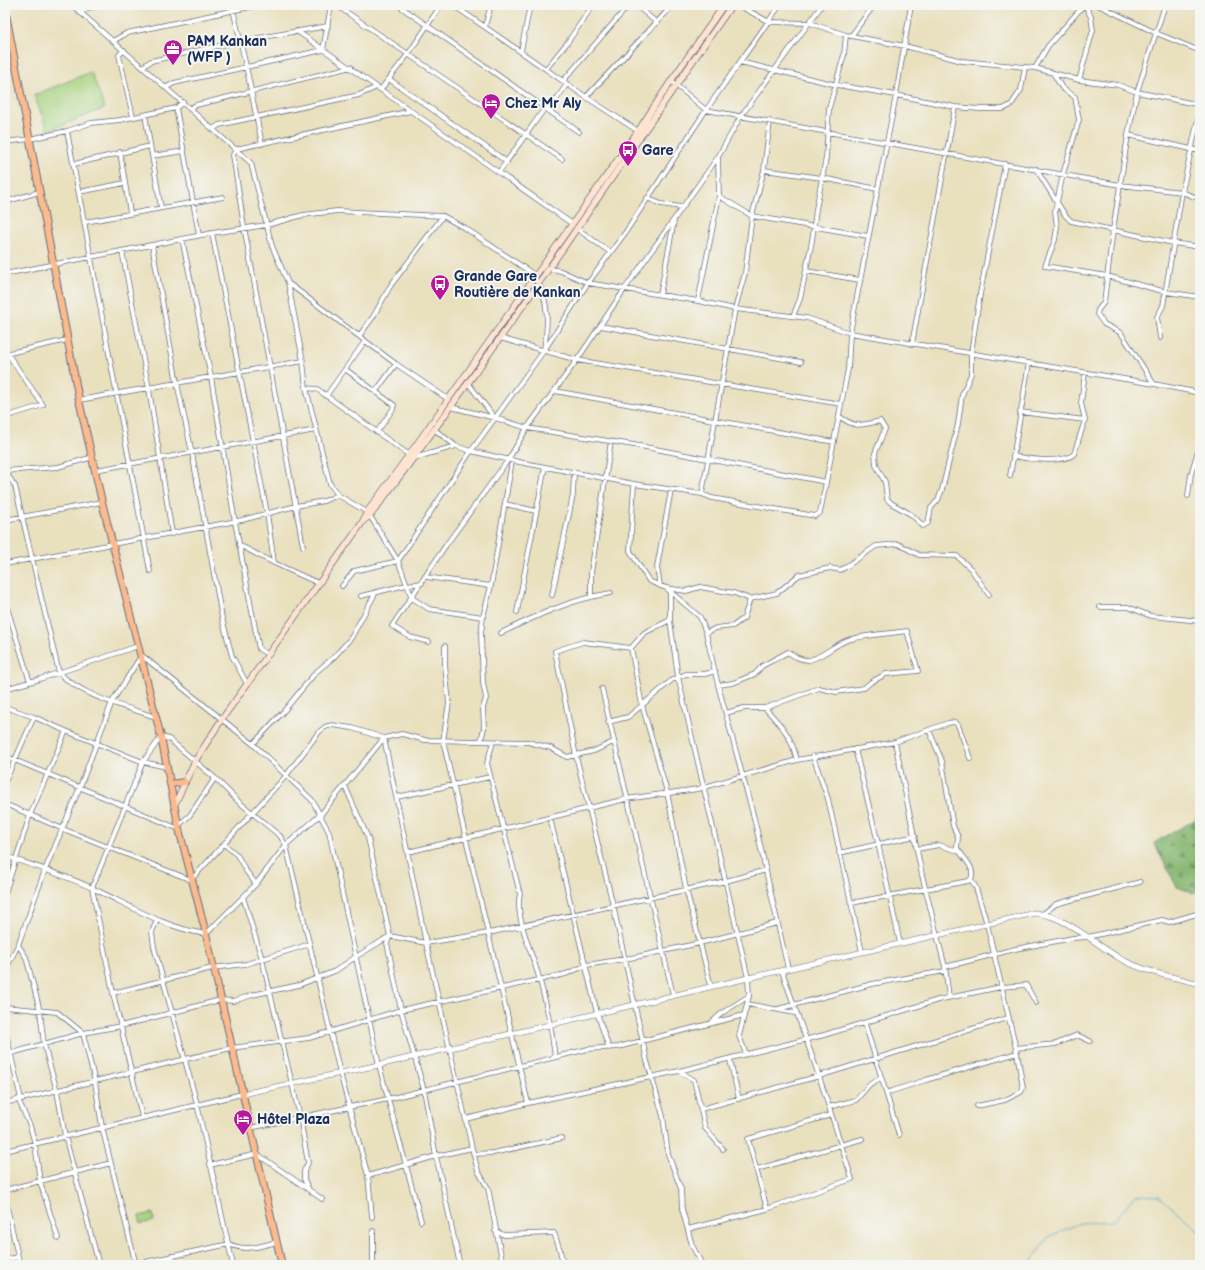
<svg xmlns="http://www.w3.org/2000/svg" width="1205" height="1270" viewBox="0 0 1205 1270" font-family="'Balsamiq Sans',sans-serif">
  <style>
    .green { fill: #a7d380; stroke: #61816f }
    .forest { fill: url(#forest-firs); stroke: #507266 }
    .lines { fill: none; stroke-linecap: round; stroke-linejoin: round }
    .stream { stroke: #4ba5c9; stroke-width: 1 }
    .minor-casing { stroke: #636d80; stroke-width: 5.5 }
    .tertiary-casing { stroke: #636d80; stroke-width: 6 }
    .secondary-casing { stroke: #636d80; stroke-width: 7 }
    .trunk-casing { stroke: #636d80; stroke-width: 8 }
    .minor { stroke: #fff; stroke-width: 4 }
    .tertiary { stroke: #fff; stroke-width: 5 }
    .secondary { stroke: #fee3d1; stroke-width: 5.5 }
    .trunk { stroke: #fcba8d; stroke-width: 6 }
    .labels { text-anchor: middle; stroke-width: 4; stroke-linejoin: round; paint-order: stroke }
    .poi-label { font-size: 14px; font-weight: bold; fill: #1b2f5e; stroke: #f6f6f2; text-anchor: start }
  </style>
  <defs>
    <pattern id="forest-firs" width="22" height="20" patternUnits="userSpaceOnUse"><rect width="22" height="20" fill="#85b56e"/><path d="M5 1l3.5 6h-7zM16 11l3.5 6h-7z" fill="#6c945e"/></pattern>
  </defs>
  <rect width="100%" height="100%" fill="#f6f6f2"/>
  <filter id="ink" filterUnits="userSpaceOnUse"><feTurbulence type="fractalNoise" baseFrequency=".025" numOctaves="2"/><feDisplacementMap in="SourceGraphic" scale="8" xChannelSelector="R" yChannelSelector="G"/><feConvolveMatrix kernelMatrix="1 2 1 2 8 2 1 2 1" color-interpolation-filters="sRGB"/></filter>
  <filter id="wash" filterUnits="userSpaceOnUse"><feTurbulence type="fractalNoise" baseFrequency=".012" numOctaves="4" result="noise"/><feDisplacementMap in="SourceGraphic" scale="16" xChannelSelector="R" yChannelSelector="G"/><feGaussianBlur stdDeviation="0.9" result="paint"/><feColorMatrix in="noise" values="0 0 0 0 0 0 0 0 0 0 0 0 0 0 0 0 0 1.4 0 .05"/><feComposite in="paint" operator="in"/></filter>
  <g filter="url(#wash)">
    <rect width="100%" height="100%" fill="#e9e0be"/>
    <path class="green" d="M91,72L105,108L48,131L34,95Z
      M153,1213L154,1221L141,1224L139,1216Z"/>
    <path class="forest" d="M1200,817V887L1194,893L1177,887L1154,843Z"/>
    <g class="lines">
      <path class="stream" d="M1029,1265L1048,1237L1080,1223L1114,1221L1135,1195L1159,1196L1200,1232"/>
    </g>
  </g>
  <g filter="url(#ink)">
    <g class="lines">
      <g class="minor-casing">
        <path id="minor" d="M72,5L251,163L272,246L288,283L303,361L306,388L330,484L338,495L367,512L370,516L398,561L412,598L429,609L483,617
          M232,5L246,66L262,144
          M336,5L562,159
          M398,5L579,132
          M453,5L586,97L638,131
          M636,5L657,23
          M738,5L769,22L810,23L846,35L905,46L962,61L1035,68L1079,80L1118,85L1137,92L1200,105
          M971,5L973,6
          M1098,5L1156,33L1200,51
          M1165,5L1137,92L1128,135L1113,230L1104,302L1098,310L1097,314L1104,324L1121,333L1154,384L1200,393
          M80,13L87,8L102,5
          M485,26L491,5
          M297,31L571,223
          M851,36L874,5
          M113,41L127,33L259,5
          M124,50L119,55L133,117
          M521,51L530,5
          M740,62L837,85L896,95L955,107L980,109H1003L1011,105L1021,90L1025,67
          M144,66L151,61L240,41L328,26
          M1035,68L1048,46L1084,5
          M546,69L567,43L593,5
          M1053,73L1062,88L1075,97L1079,120L1063,174L1055,211L1057,227L1055,240L1045,266L1107,276L1166,292L1200,297
          M389,79L507,162
          M1079,80L1093,30L1091,17L1085,5
          M563,81L629,5
          M671,81L706,110L1120,185L1182,192L1200,199
          M167,87L174,83L323,50L331,5
          M381,89L409,53L441,5
          M586,97L673,5
          M176,108L199,235
          M190,108L196,105L351,67
          M145,115L161,208
          M213,129L219,125L359,95L377,87
          M1128,135L1200,151
          M5,142L30,139L67,131
          M120,152L130,213
          M152,156L184,151
          M74,164L150,146
          M1036,169L1065,215L1071,221L1173,243L1200,247
          M764,170L822,178L878,189
          M499,172L545,108L556,100L567,84
          M79,192L125,183
          M719,196L752,216L868,236
          M647,198L661,204L681,207
          M5,202L39,192
          M85,222L223,197
          M576,228L610,252
          M212,233L267,513L274,563
          M182,239L211,377L235,522L259,649L267,654
          M152,245L177,383L192,453L222,618L232,656L247,684
          M122,251L149,389L172,534
          M547,268L561,271L588,283L698,301L735,309L807,318L850,333L1154,384
          M806,271L860,280
          M5,274L212,233L267,225L303,215L337,211L443,216L468,230L536,276
          M534,278C550,295 548,328 544,349
          M288,283L396,364L448,399
          M660,295L674,221
          M698,301L719,196L718,157
          M793,316L800,299L812,241L816,209L826,158L829,108L844,55L846,35
          M601,326L801,362
          M359,336L373,317L391,285L443,216
          M500,338L577,360L841,404
          M1160,338L1157,317L1163,306L1182,192L1200,110
          M912,344L955,107
          M5,354L67,340
          M345,369L394,405L393,409L377,432
          M468,383L494,417
          M306,388L317,389L409,455
          M376,391L396,364
          M555,391L834,442
          M326,396L365,341
          M79,400L303,361
          M451,407L495,418L527,428L640,446L826,482
          M1020,412L1085,420
          M839,416C856,429 861,425 880,421L885,429L875,453L876,465L885,482L887,499L891,503L912,515L923,526L928,523L931,508L938,500L942,490L958,424L962,395L971,374V353L980,294L1005,164
          M5,417L43,405L7,353
          M435,430L456,446L471,451L519,462L634,484L630,551L649,581L666,588L700,617L706,633L718,685L754,818L788,969
          M1013,456C1027,459 1063,464 1074,454L1085,420L1081,403L1085,373
          M93,457L58,467L5,471L15,486L59,673C84,697 123,706 156,717
          M414,458L456,446
          M96,470L316,430
          M1010,476L1029,363
          M634,484L702,494L712,498L815,516L820,513L848,369L850,333L896,95L911,5
          M702,494L735,309L745,273L752,216L764,170L770,121
          M1188,496L1191,474L1200,444
          M505,504L536,511
          M5,520L102,502
          M239,545L274,563L318,583
          M303,546L244,227L233,155L236,149L411,111
          M5,564L242,520L296,506L324,501L338,495
          M150,571L67,131L91,123L120,120L176,108L183,102
          M426,577L491,586L512,461
          M342,586L354,571L398,561L471,451L543,352L588,283L625,233L706,110L780,5
          M660,586L657,567L671,490
          M666,588L686,591L700,587L734,593L750,599L777,593L799,575L830,568L840,570L844,568L876,546L898,544L919,555L957,556L971,569L989,595
          M670,592V620L678,677L748,978L749,996L739,1036L746,1054
          M552,595L573,495L574,472
          M361,596L406,585L422,583
          M591,596V573L611,441
          M5,601L30,682
          M1100,607H1128L1151,616L1200,621
          M517,612L545,467
          M670,620L644,633L631,648L583,642L555,651L576,756L613,905L647,1061L663,1116L668,1154L681,1189L682,1209L692,1245L702,1265
          M501,633C536,616 571,599 611,593
          M706,633L716,628L733,626L744,618L750,599
          M429,642L410,637L392,626L446,545L508,460L527,428L577,360L624,290L718,157L741,116L822,5
          M445,646V665L449,703L443,741L528,1103
          M631,648L642,705L667,792L686,889L711,986
          M140,654L253,744L312,800L329,832L379,1065L421,1221
          M718,685L733,683L755,674L762,666L788,652C794,656 800,660 808,660C817,660 834,646 843,642C855,635 890,634 907,631L918,671L886,674L871,682L864,688L836,692L819,688L765,708H744L726,713
          M5,689L40,679L138,646
          M602,689L673,995
          M5,707L34,717L66,731
          M765,708C783,728 790,733 797,760
          M608,722L628,717L672,680L686,674H705L715,671
          M384,738L426,943L472,1148L478,1171L488,1188L503,1265
          M481,740L484,728L483,708L486,698L483,683L481,634L483,617L491,586
          M493,742L487,763L520,894C514,917 534,957 540,981C547,1006 552,1031 555,1057
          M895,742L922,875L945,967L949,997
          M253,744L283,712L316,672L334,657L351,638L376,592
          M855,749L878,843L900,943
          M5,756L179,829
          M813,756L828,799L862,952
          M5,782L34,717
          M345,786L368,838L390,936L387,943L401,1010L424,1090L436,1156L460,1265
          M397,797L490,777
          M5,804L63,829L191,880L285,777L319,732L325,727L332,725L352,728L384,738L402,734L425,740L528,742L551,748L567,757L594,751L613,742
          M550,818L597,1013L609,1048
          M179,825L190,815L215,778
          M224,844L237,855L246,871L256,884
          M917,849L939,845L958,851
          M408,852L626,799L698,789L797,760L895,742L948,723L955,722L958,725L970,758
          M839,853L915,836
          M5,856C34,866 65,875 94,889C131,906 165,928 206,934L256,884L286,845L321,814L384,738
          M971,879L976,888L987,924L1017,1053L1023,1088L1021,1092L1005,1100L977,1106
          M5,893L30,815L66,731L143,762L167,767
          M243,897L262,959L300,1117L308,1163L304,1171V1179L309,1190L322,1199
          M851,903L968,881L971,879C976,867 963,858 957,848L958,837L953,826L942,761L929,730
          M1044,913L1056,904L1140,882
          M157,920L152,932L154,947L197,1104L233,1265
          M310,944L246,964L212,968L113,993L92,888L143,762L161,737L169,739L215,778L239,802L280,836L286,845L340,1073L368,1176L372,1217
          M18,945L26,957L40,1011L44,1045L57,1091L65,1136L99,1265
          M945,967L1015,949L1073,938L1088,937L1162,920L1169,922L1200,913
          M5,971L18,945L45,870L80,787L112,702L141,656
          M113,993L142,1117
          M747,1004L795,1013
          M5,1007L57,1012L83,1033L95,1082L102,1127L136,1265
          M778,1009L872,984L945,971
          M712,1022L722,1013L749,996
          M865,1024L899,1135
          M5,1029L21,1099
          M1016,1048L1056,1044L1077,1035L1090,1041
          M5,1055L83,1033L121,1026L220,1000L234,1001L252,995L299,985L335,971L357,956L390,936L426,943L489,933L726,881L766,870
          M730,1060L739,1099
          M679,1071L824,1035L938,1000L1001,987L1026,985L1036,1003
          M886,1093L926,1080L1017,1053
          M18,1099L30,1126L35,1144L40,1182L58,1238
          M5,1103L231,1048L309,1038L401,1010L566,974L587,965L636,957L700,943L777,923
          M829,1107L856,1100L870,1084L881,1078
          M701,1109L819,1076L1008,1018
          M466,1119L528,1103L679,1071L694,1080L705,1128L723,1149
          M250,1128L388,1099L588,1049L618,1047L744,1015
          M5,1151L242,1094
          M474,1154L493,1153L562,1138
          M210,1165L257,1154L309,1190
          M757,1169L862,1139
          M368,1176L436,1156L472,1148
          M5,1190L111,1163
          M5,1198L20,1265
          M767,1209L748,1139L831,1115
          M688,1229L767,1209L852,1179L819,1076L782,971
          M495,1231L504,1235L554,1233L560,1250L563,1265
          M171,1256L173,1265
          M5,1260L18,1257
          M136,1264L229,1244C246,1252 260,1246 277,1242
          M373,1265V1231"/>
      </g>
      <g class="tertiary-casing">
        <path id="tertiary" d="M242,1094L379,1065L748,978L1035,913C1067,916 1093,943 1121,959C1145,972 1174,977 1200,984"/>
      </g>
      <g class="secondary-casing">
        <path id="secondary" d="M363,521L370,516C496,350 612,176 732,5
          M174,806L195,761L222,719L362,523L367,512L409,455L638,131L671,81L724,5"/>
      </g>
      <g class="trunk-casing">
        <path id="trunk" d="M5,9L79,400L102,502L161,737L179,829L206,934L282,1265
          M170,784L185,782"/>
      </g>
      <use href="#minor" class="minor"/>
      <use href="#tertiary" class="tertiary"/>
      <use href="#secondary" class="secondary"/>
      <use href="#trunk" class="trunk"/>
    </g>
  </g>
  <defs>
    <g id="office-pin" transform="scale(1)"><path d="M0 17L-7.5 6A9.5 9.5 0 1 1 7.5 6Z" fill="#b5179e" stroke="#f6f6f2"/><path d="M-6-3h4V-5.5h4V-3h4V5H-6ZM-1-4.5V-3h2v-1.5ZM-6 0V1H6V0Z" fill="#fff"/></g>
    <g id="hotel-pin" transform="scale(1)"><path d="M0 17L-7.5 6A9.5 9.5 0 1 1 7.5 6Z" fill="#b5179e" stroke="#f6f6f2"/><path d="M-6-4.5h1.5V1H6V5H4.5V3h-9V5H-6ZM-4 0a1.8 1.8 0 1 1 3.6 0ZM.5 0V-2.5h3Q6-2.5 6 0Z" fill="#fff"/></g>
    <g id="bus-pin" transform="scale(1)"><path d="M0 17L-7.5 6A9.5 9.5 0 1 1 7.5 6Z" fill="#b5179e" stroke="#f6f6f2"/><path d="M-5-6H5V4H4V6H2V4H-2V6H-4V4H-5ZM-3.5-4V0h7V-4ZM-3.5 1.2v1.5H-2V1.2ZM2 1.2v1.5H3.5V1.2Z" fill="#fff"/></g>
  </defs>
  <g fill-rule="evenodd">
    <use href="#office-pin" x="173" y="49"/>
    <use href="#hotel-pin" x="491" y="103"/>
    <use href="#bus-pin" x="628" y="150"/>
    <use href="#bus-pin" x="440" y="284"/>
    <use href="#hotel-pin" x="243" y="1119"/>
  </g>
  <g class="labels">
    <g class="poi-label">
      <text x="187" y="46">PAM Kankan<tspan x="187" dy="16">(WFP )</tspan></text>
      <text x="505" y="108">Chez Mr Aly</text>
      <text x="642" y="155">Gare</text>
      <text x="454" y="281">Grande Gare<tspan x="454" dy="16">Routière de Kankan</tspan></text>
      <text x="257" y="1124">Hôtel Plaza</text>
    </g>
  </g>
  <rect width="1205" height="1270" fill="none" stroke="#f6f6f2" stroke-width="20"/>
</svg>
